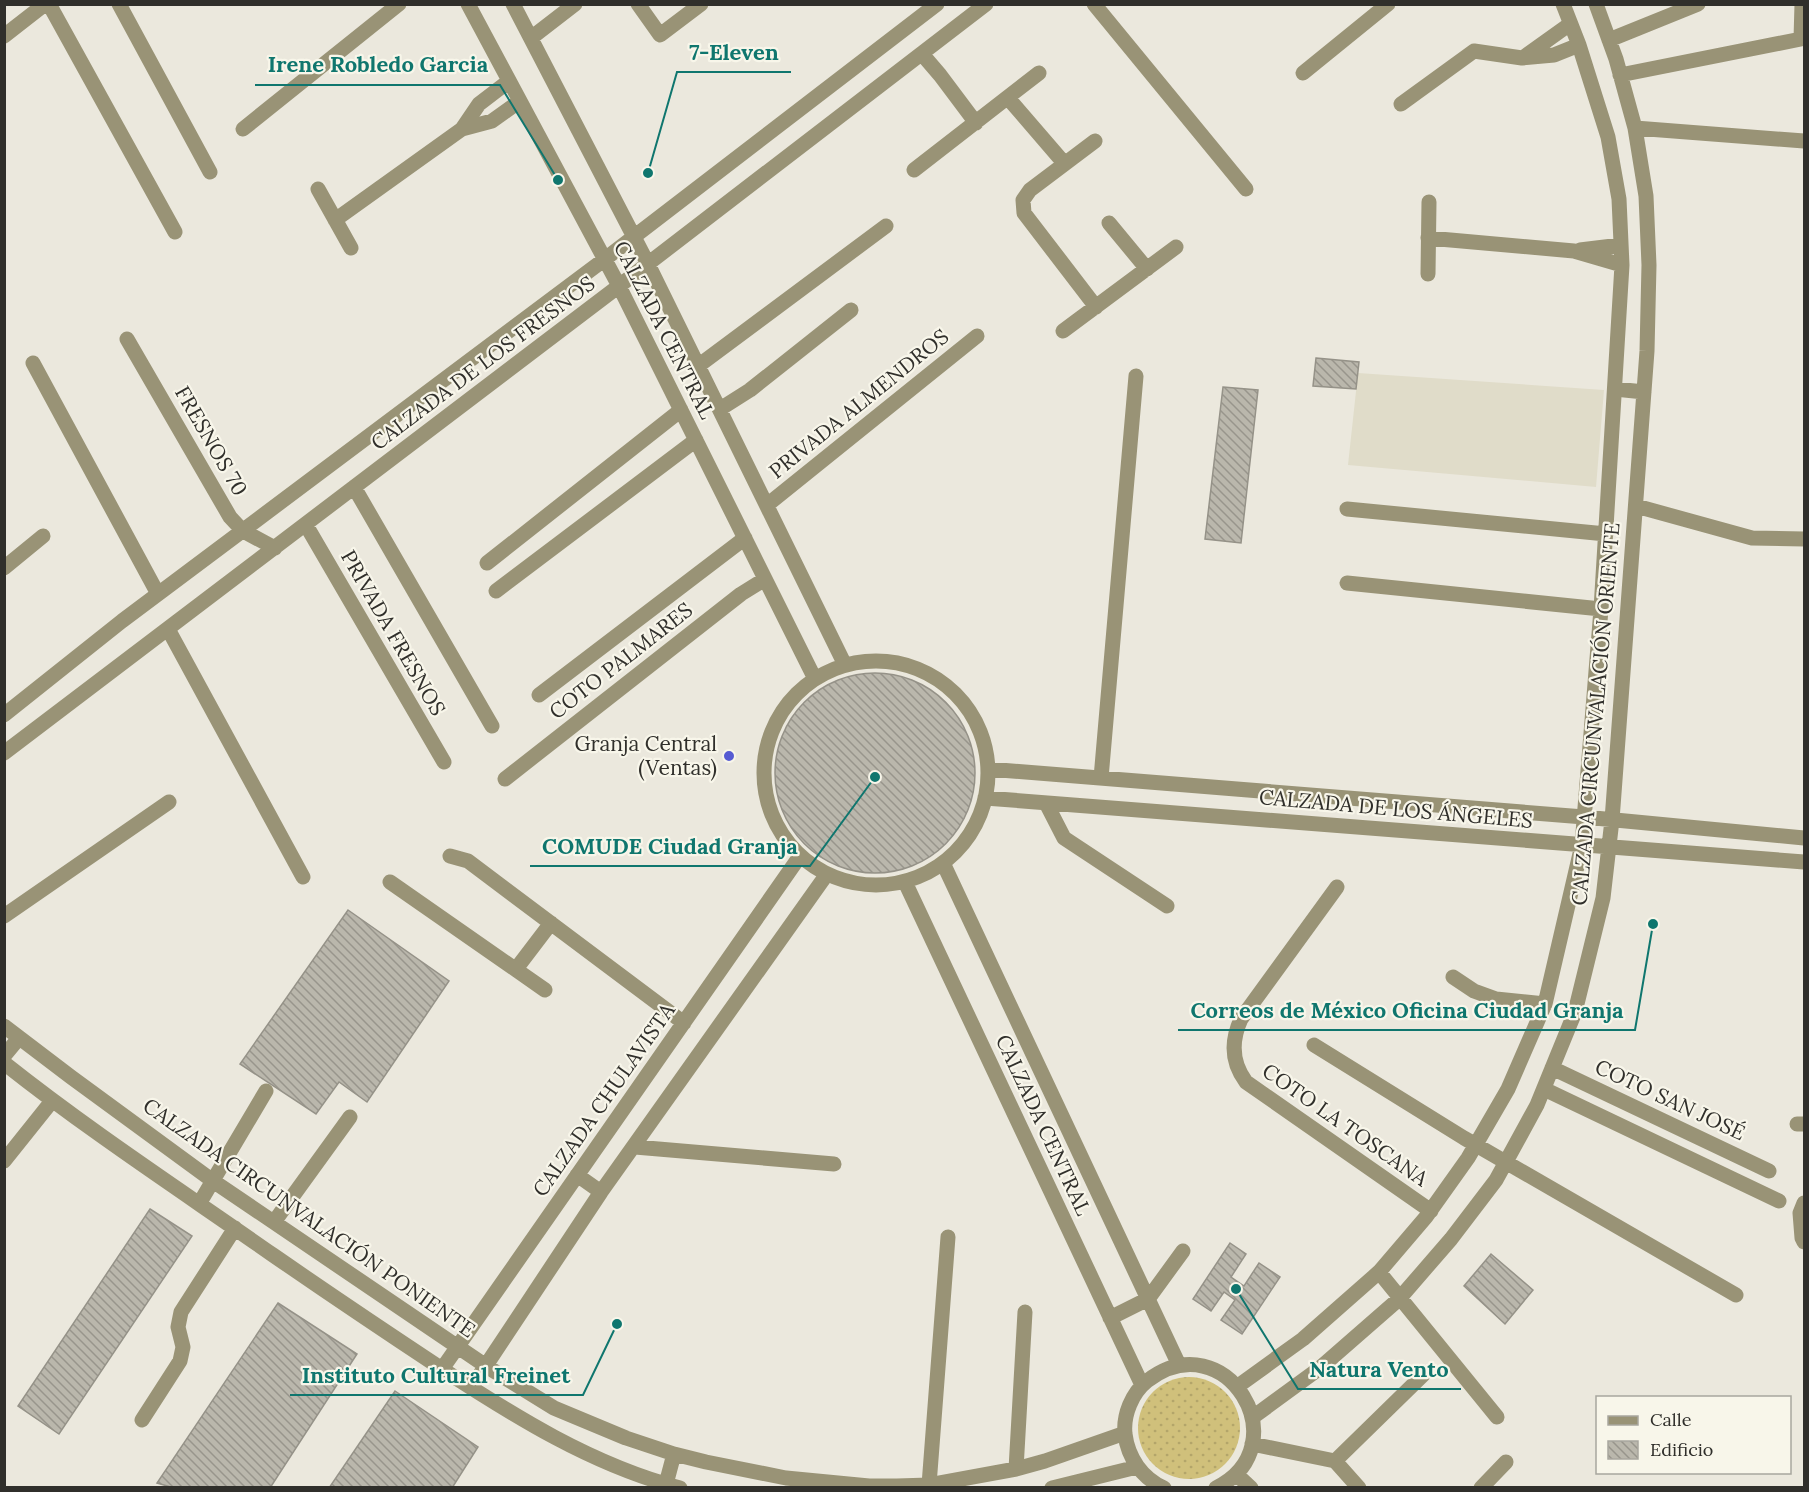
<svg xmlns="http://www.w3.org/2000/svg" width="1809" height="1492" viewBox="0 0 1809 1492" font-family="Lora,serif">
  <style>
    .built { fill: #e0dcc9 }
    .grass { fill: url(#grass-dots) }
    .building { fill: url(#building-back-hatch); stroke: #959288; stroke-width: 1.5 }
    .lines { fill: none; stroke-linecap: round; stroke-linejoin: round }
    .minor { stroke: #999376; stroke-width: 15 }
    .poi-dot { fill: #565bd2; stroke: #f8f6ea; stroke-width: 2 }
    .labels { text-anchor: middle; stroke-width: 4.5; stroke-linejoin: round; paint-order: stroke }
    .street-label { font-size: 21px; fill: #302f2b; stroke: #f8f6ea }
    .poi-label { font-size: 21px; fill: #302f2b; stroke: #f8f6ea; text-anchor: end }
    .leader { fill: none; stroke: #0f766e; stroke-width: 2 }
    .callout-dot { fill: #0f766e; stroke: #f8f6ea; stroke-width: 2 }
    .callout-label { font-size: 22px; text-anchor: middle; font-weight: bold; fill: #0f766e; stroke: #f8f6ea; stroke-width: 4.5; stroke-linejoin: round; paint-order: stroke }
  </style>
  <defs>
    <pattern id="grass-dots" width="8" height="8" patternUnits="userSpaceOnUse" patternTransform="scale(1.5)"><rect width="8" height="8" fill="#d0c07b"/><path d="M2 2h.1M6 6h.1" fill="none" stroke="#b3a56a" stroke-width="1.8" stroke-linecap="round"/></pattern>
    <pattern id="building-back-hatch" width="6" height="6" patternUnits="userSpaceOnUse" patternTransform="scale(1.5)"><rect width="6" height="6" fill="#bab7ac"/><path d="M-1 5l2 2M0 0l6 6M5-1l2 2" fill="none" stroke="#98958c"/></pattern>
  </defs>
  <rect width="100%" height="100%" fill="#ebe8dd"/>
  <path class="built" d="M1358,373L1604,390L1596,487L1348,465Z"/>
  <path class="grass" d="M1138 1428a51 51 0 1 1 102 0a51 51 0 1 1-102 0Z"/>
  <path class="building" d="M1316,358L1359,362L1356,389L1313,386Z
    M1223,387L1258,390L1241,543L1205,539Z
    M775 773a100 100 0 1 1 200 0a100 100 0 1 1-200 0Z
    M348,910L449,981L367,1102L339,1082L316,1114L240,1064Z
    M150,1209L192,1236L59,1434L18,1406Z
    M1230,1243L1246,1254L1231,1277L1244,1286L1259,1263L1280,1277L1242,1334L1221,1320L1235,1300L1224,1292L1211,1311L1193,1299Z
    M1491,1254L1533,1290L1505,1324L1464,1286Z
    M278,1303L357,1354L270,1488H174L157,1483Z
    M395,1391L478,1447L452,1488H329Z"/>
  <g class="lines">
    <path class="minor" d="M49,4L175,232
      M119,4L210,172
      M468,4L619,286L815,679
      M513,4L648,264L845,665
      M638,4L660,35L701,4
      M1094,4L1246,189
      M4,36L45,4
      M531,38L575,4
      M1609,40L1698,4
      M922,54L940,75L976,123
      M1524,57L1570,24
      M1303,73L1388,4
      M1620,75L1801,39L1802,4
      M1008,98L1064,163
      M1401,104L1474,51L1522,58L1554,55L1579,45
      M1635,128L1804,141
      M243,129L399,4
      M462,129L479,104L509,81
      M1095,141L1030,190L1023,200L1024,213L1096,307
      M914,170L1039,73
      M318,189L351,248
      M335,220L462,129L492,121L520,101
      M1109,223L1147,269
      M1428,238L1574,251L1622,265
      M1580,250L1621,245
      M1428,274L1429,202
      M1063,331L1176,247
      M127,339L230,517L243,531L275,548
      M33,363L158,594
      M698,366L886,226
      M1615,389L1644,392
      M720,409L750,390L851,310
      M354,487L492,726
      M767,505L977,336
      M1636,506L1752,538L1804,539
      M1347,509L1606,534
      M306,525L444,762
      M487,563L681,410
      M4,568L43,536
      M1347,583L1601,609
      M496,591L696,440
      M168,629L303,877
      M764 773a112 112 0 1 1 224 0a112 112 0 1 1-224 0Z
      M539,695L745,538
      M4,715L122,621L605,259L937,4
      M4,753L619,286L986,4
      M988,769L1584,817L1804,838
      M1101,778L1136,376
      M505,779L741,594L765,579
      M985,798L1804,862
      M1046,803L1064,838L1167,906
      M450,856L468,861L684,1023
      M943,863L1179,1365
      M390,882L545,990
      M905,882L1142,1385
      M1337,887L1241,1019C1231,1041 1231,1062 1246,1082L1431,1211
      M4,916L169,802
      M516,969L551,923
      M1453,977L1474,991L1496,999L1545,1004
      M4,1026L71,1077L213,1181L486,1366L554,1408L626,1438L674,1454L706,1462L786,1478L869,1486H897L929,1485L1016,1469L1045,1461L1125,1433
      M1314,1045L1464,1138L1736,1295
      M4,1056L19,1038
      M4,1063C91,1132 183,1192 273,1255C328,1293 383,1330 439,1367C514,1416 592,1465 680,1488
      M1552,1068L1769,1171
      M1544,1089L1779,1201
      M1797,1124H1804
      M635,1147L834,1164
      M4,1161L52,1101
      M577,1175L601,1192
      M1804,1203L1800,1213L1802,1238L1804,1242
      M199,1204L266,1091
      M274,1222L350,1117
      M1379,1272L1497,1417
      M1110,1318L1148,1299L1183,1251
      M442,1369L800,856
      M1238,1386L1303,1339L1379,1272L1426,1217L1468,1158L1508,1089L1545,1004L1582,845L1601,609L1622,265L1619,199L1608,137L1579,45L1563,4
      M471,1388L601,1192L827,874
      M1253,1417L1320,1368L1399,1299L1451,1239L1496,1180L1537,1105L1575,1012L1603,898L1612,820L1647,351L1649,265L1646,196L1635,128L1616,59L1596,4
      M142,1420L180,1361L183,1347L178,1327L181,1312L235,1228
      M1252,1444L1335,1461L1359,1488
      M1335,1461L1423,1375
      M1016,1469L1025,1312
      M1236,1474L1251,1488
      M666,1484L674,1454
      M929,1485L948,1237
      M1052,1488L1137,1467
      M1164,1488C1142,1478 1128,1458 1125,1434C1123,1415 1132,1393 1147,1381C1226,1320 1301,1446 1216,1488
      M1481,1488L1506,1462"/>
  </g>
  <circle class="poi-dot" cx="729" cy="756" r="6"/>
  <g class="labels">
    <g class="street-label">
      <text transform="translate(664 330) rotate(63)" y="7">CALZADA CENTRAL</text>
      <text transform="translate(483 363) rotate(-37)" y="7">CALZADA DE LOS FRESNOS</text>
      <text transform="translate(859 404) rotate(-39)" y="7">PRIVADA ALMENDROS</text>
      <text transform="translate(211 441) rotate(60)" y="7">FRESNOS 70</text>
      <text transform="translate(393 633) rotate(60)" y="7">PRIVADA FRESNOS</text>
      <text transform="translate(621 661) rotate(-38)" y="7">COTO PALMARES</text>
      <text transform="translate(1596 714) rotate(-85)" y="7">CALZADA CIRCUNVALACIÓN ORIENTE</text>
      <text transform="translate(1396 809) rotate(5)" y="7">CALZADA DE LOS ÁNGELES</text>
      <text transform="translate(604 1100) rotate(-55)" y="7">CALZADA CHULAVISTA</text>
      <text transform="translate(1670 1100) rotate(25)" y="7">COTO SAN JOSÉ</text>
      <text transform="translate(1043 1125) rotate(65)" y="7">CALZADA CENTRAL</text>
      <text transform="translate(1345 1125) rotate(35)" y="7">COTO LA TOSCANA</text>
      <text transform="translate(309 1218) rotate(35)" y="7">CALZADA CIRCUNVALACIÓN PONIENTE</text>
    </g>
    <g class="poi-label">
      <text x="717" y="751">Granja Central<tspan x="717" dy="24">(Ventas)</tspan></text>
    </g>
  </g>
  <path class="leader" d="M648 173L677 72H791M558 180L500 85H255M875 777L810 866H530M1653 924L1635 1030H1178M1236 1289L1298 1389H1461M617 1324L583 1395H290"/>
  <g class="callout-dot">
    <circle cx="648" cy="173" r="6"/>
    <circle cx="558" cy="180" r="6"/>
    <circle cx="875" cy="777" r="6"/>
    <circle cx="1653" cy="924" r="6"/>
    <circle cx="1236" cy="1289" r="6"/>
    <circle cx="617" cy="1324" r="6"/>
  </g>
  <g class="callout-label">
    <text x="734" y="60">7-Eleven</text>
    <text x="378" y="72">Irene Robledo Garcia</text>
    <text x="670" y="854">COMUDE Ciudad Granja</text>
    <text x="1407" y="1018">Correos de México Oficina Ciudad Granja</text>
    <text x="1379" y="1377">Natura Vento</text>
    <text x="436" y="1383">Instituto Cultural Freinet</text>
  </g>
  <rect width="1809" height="1492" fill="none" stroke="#302f2b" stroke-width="12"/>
  <rect x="1596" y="1396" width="195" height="78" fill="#f8f6ea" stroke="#a8a69e" stroke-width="1.5"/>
  <rect x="1608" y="1416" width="30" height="9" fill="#999376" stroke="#a8a69e" stroke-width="1.5"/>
  <text x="1650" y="1426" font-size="18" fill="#302f2b">Calle</text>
  <rect x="1608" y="1441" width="30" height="18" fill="url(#building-back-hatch)" stroke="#a8a69e" stroke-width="1.5"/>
  <text x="1650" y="1456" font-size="18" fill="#302f2b">Edificio</text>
</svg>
